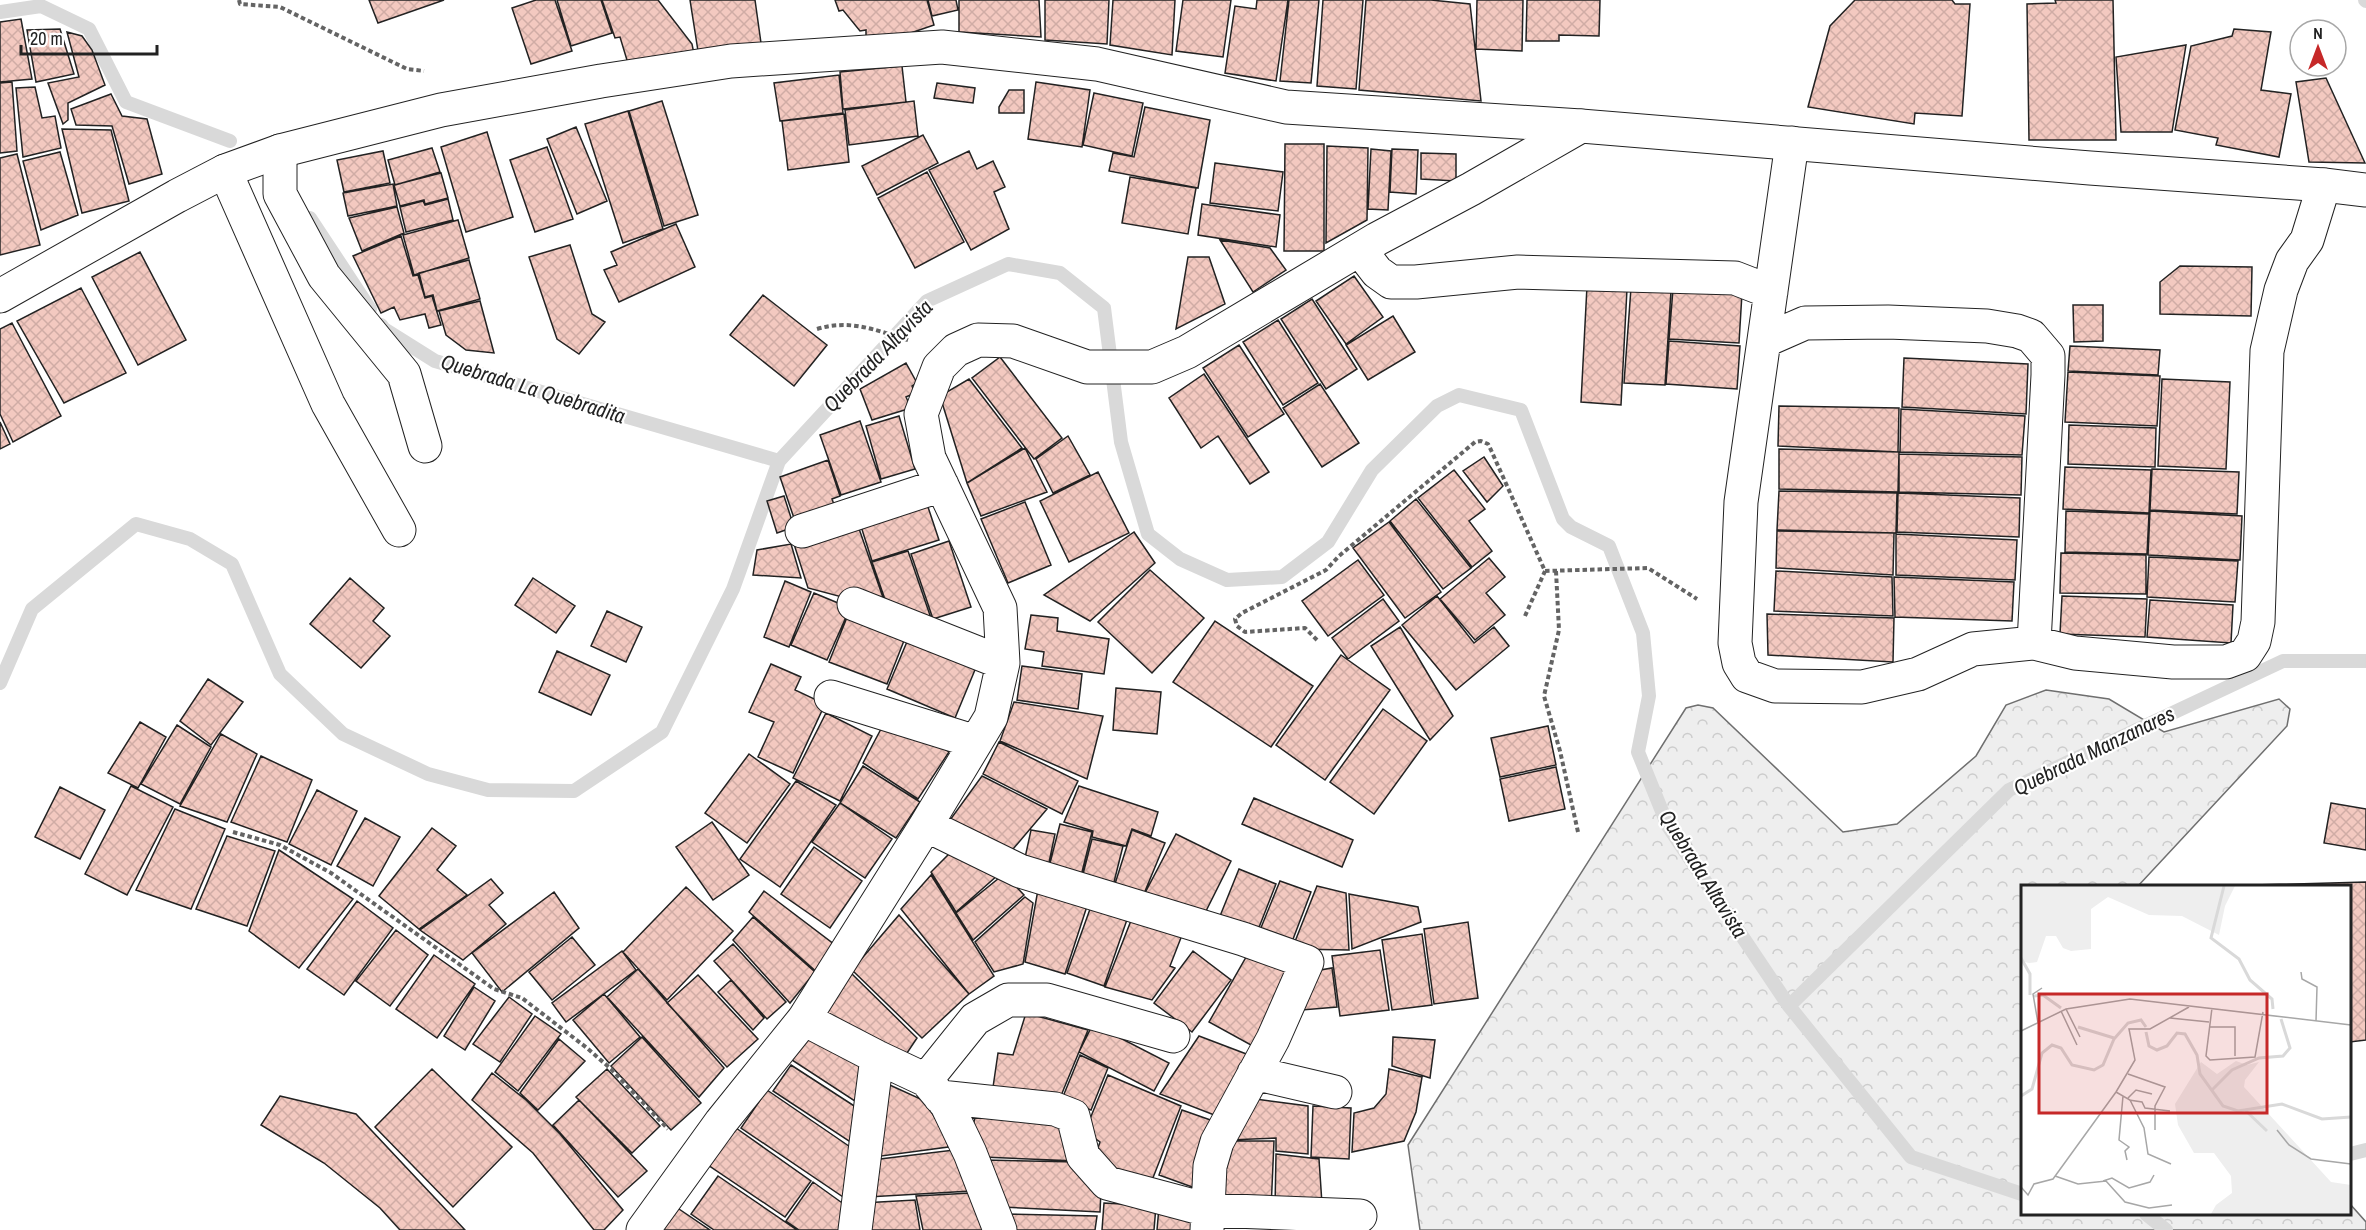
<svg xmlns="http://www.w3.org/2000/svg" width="2366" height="1230" viewBox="0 0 2366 1230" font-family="'Archivo Narrow',sans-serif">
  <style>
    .forest { fill: url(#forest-crowns); stroke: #6f6f6f; stroke-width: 1.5 }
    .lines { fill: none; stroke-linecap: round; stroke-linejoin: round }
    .stream { stroke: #d9d9d9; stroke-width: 14 }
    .building { fill: url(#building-cross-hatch); stroke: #222; stroke-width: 1.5 }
    .street-casing { stroke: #222; stroke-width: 35 }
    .secondary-casing { stroke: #222; stroke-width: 35 }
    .path { stroke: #646464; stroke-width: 4; stroke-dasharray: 4.5 3; stroke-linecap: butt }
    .street { stroke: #fff; stroke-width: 33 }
    .secondary { stroke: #fff; stroke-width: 33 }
    .labels { text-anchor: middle; stroke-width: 4.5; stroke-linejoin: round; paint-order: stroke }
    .water-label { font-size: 21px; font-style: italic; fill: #222; stroke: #fff }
    .inset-river { fill: none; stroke: #d9d9d9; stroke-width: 3 }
    .inset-road { fill: none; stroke: #a7a7a7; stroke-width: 1.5 }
    .view { fill: #c62828; fill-opacity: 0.15; stroke: #c62828; stroke-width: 3 }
    .inset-edge { fill: none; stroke: #222; stroke-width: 3 }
  </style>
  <defs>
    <pattern id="forest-crowns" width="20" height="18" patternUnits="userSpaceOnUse" patternTransform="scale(1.5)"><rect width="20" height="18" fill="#eee"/><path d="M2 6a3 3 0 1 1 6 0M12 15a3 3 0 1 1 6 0" fill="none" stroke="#ccc"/></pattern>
    <pattern id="building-cross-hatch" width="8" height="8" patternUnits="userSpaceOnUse" patternTransform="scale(1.5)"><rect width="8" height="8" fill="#f3c9c0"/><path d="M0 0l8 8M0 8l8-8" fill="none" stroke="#d0aca5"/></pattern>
  </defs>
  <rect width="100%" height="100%" fill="#fff"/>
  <path class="forest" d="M2046,690L2109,699L2164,732L2279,699L2290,709L2287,726L2138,886H2022V1214H2350V1204L2366,1222V1230H1420L1408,1145L1686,708L1698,705L1713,708L1843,832L1897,824L1976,756L2006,705Z"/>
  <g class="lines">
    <path class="stream" d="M2365,0L2366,1
      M0,12L41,6L89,29L126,102L230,141
      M310,218L370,309
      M381,325L384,329L435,361L779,461
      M0,683L32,609L136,524L190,539L232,564L280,674L343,734L428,774L488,790L574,791L662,732L733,589L779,461L927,301L1008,264L1060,273L1104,308L1121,442L1148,534L1180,559L1227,580L1282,577L1328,542L1372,470L1437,406L1459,395L1521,410L1563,519L1571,527L1609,546L1643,633L1649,696L1638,752L1668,826L1789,1006L1911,1157L2022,1194
      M1789,1006L2009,790L2283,661H2366
      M2350,1154L2366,1150
      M2146,1214L2166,1230"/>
  </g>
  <path class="building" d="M369,0H444L378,23Z
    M536,0H555L572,51L531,64L512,8Z
    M557,0H601L612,33L571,46Z
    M602,0H658L692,44L694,54L630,70L620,37L615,38Z
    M690,0H755L761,43L698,51Z
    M835,0H927L934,25L896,38L866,40V30L860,31L843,10L839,11Z
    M928,0H956L958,10L932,16Z
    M959,0H1039L1041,37L959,32Z
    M1045,0H1109L1107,44L1045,40Z
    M1113,0H1175L1172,55L1110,45Z
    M1183,0H1231L1223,57L1176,51Z
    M1257,0H1288L1276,81L1225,73L1235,6L1256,9Z
    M1289,0H1319L1311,83L1280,81Z
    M1323,0H1363L1356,89L1317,86Z
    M1366,0H1431L1470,4L1481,101L1359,90Z
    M1477,0H1523L1522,51L1476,49Z
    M1527,0H1600L1599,36L1559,35V41H1526Z
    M1855,0H1952L1955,4H1970L1962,116L1915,113L1914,124L1808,107L1830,26Z
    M2055,0H2113L2116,140H2029L2027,4L2056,3Z
    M21,19L32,79L0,82V22Z
    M60,29L74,74L36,82L27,30Z
    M2234,29L2271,32L2261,90L2291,94L2279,157L2216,145L2218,138L2175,130L2191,46L2232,36Z
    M67,32L82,36L92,50L105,85L68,103V120L63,124L48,83L79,77Z
    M2186,45L2172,132H2121L2116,57Z
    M902,66L906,102L843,109L840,72Z
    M839,75L843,113L780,121L774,83Z
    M2326,78L2365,163L2309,162L2296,82Z
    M12,82L17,151L0,153V83Z
    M1036,82L1090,90L1082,147L1028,139Z
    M937,83L975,88L973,103L934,98Z
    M35,87L42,118L55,116L61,148L23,157L16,88Z
    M1009,90H1024V113H999V107Z
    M1094,93L1143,103L1132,156L1083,145Z
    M111,94L122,116L147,119L162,174L129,184L112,126L76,125L71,109Z
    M662,101L698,215L664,226L629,111Z
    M914,101L918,136L849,145L845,110Z
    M1145,107L1210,120L1198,188L1109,171L1113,153L1134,157Z
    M628,111L663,229L623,243L585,124Z
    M844,114L849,162L788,170L782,121Z
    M576,127L607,201L577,214L547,139Z
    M62,129L111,130L129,201L82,213Z
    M487,132L513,217L466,232L441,147Z
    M923,135L938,163L877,195L862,166Z
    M1285,144H1324V251H1284Z
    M1327,146L1368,148L1367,220L1326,243Z
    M547,147L573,219L535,232L510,160Z
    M432,148L440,172L395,185L388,160Z
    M1371,149L1391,151L1388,210L1368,209Z
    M1392,149L1418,150L1416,194L1390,192Z
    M383,151L390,183L344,192L337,160Z
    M969,151L977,169L993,161L1005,187L994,192L1009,229L971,250L929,170Z
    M60,152L78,215L41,230L23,161Z
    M1421,153L1456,154V181L1421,179Z
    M17,154L40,245L0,255V158Z
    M1215,163L1283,172L1278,211L1210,203Z
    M927,172L964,242L915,268L878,198Z
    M441,173L448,198L425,204L424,200L400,206L394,185Z
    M1130,177L1196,188L1188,234L1122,223Z
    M393,184L397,206L348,216L343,193Z
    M448,199L453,220L406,232L400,207L423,201L425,205Z
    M1202,204L1280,215L1276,247L1198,235Z
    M397,207L404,233L362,251L349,218Z
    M458,220L469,258L414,275L403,235Z
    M676,224L695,267L619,302L604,270L617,265L611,252Z
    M401,236L413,276L418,275L425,298L432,296L441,325L429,328L425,314L400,320L394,307L381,313L353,256Z
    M1220,240L1270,248L1286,270L1253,292Z
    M570,245L592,314L605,322L579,354L557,339L529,257Z
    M140,252L186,340L138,365L92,277Z
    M1188,257H1209L1225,304L1176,329Z
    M469,260L480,299L437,311L433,295L425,297L419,273Z
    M2180,266L2252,267L2251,316L2160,314V282Z
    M1354,276L1383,317L1346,344L1316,301Z
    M1587,286L1627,289L1621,405L1581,402Z
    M81,288L126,373L64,403L17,321Z
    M1631,288L1671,291L1665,385L1624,383Z
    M1673,289L1742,293L1739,343L1669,339Z
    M763,295L827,345L794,386L730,335Z
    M1312,299L1357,369L1326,389L1281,319Z
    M480,301L494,353L466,350L446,335L439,311Z
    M2073,305H2103V341L2074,342Z
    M1393,316L1415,352L1368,380L1346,345Z
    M1278,320L1318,383L1283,405L1243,342Z
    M12,323L61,416L13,442L0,414V329Z
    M1669,341L1740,346L1737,389L1666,384Z
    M1239,345L1284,414L1248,437L1203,368Z
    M2070,346L2160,350L2158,375L2068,371Z
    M1000,357L1062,438L1034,459L972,378Z
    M1904,358L2028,364L2026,414L1902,407Z
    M906,363L917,383L912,386L915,393L906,397L911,408L872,420L860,389Z
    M2068,372L2160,376L2157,426L2065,422Z
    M1204,374L1269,472L1250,484L1218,436L1201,448L1169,398Z
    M969,379L1022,448L967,483L940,396Z
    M2162,379L2230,382L2226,469L2158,466Z
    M1320,384L1359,443L1322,467L1283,408Z
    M1779,406L1899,408L1898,452L1778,446Z
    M1901,409L2025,416L2022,455L1900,452Z
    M899,416L915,469L881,479L866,426Z
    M860,421L881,482L841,495L820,435Z
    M0,422L10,444L0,449Z
    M2069,425L2156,428L2155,467L2068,464Z
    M1068,436L1090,475L1053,493L1036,459Z
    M1025,448L1047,492L981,516L967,483Z
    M1779,449L1899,452L1898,492L1779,489Z
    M1899,454L2022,457L2021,495L1899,492Z
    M1484,457L1503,486L1487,502L1463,471Z
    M828,460L840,496L832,499L836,510L796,524L780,477Z
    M2065,467L2151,470L2149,513L2063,509Z
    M2152,469L2239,472L2237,514L2150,510Z
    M1454,470L1485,509L1469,521L1492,551L1472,567L1418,498Z
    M1098,472L1129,533L1069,562L1040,501Z
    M1779,491L1897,493L1896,533L1777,530Z
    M1898,493L2020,498L2019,537L1897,532Z
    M784,496L794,527L777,533L767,501Z
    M925,498L939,540L872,561L859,520Z
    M1416,499L1471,568L1443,589L1390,521Z
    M1025,502L1051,565L1008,583L981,519Z
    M2066,511L2149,514L2147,554L2065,552Z
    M2150,511L2242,516L2240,560L2148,555Z
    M856,520L887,609L808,588L793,541Z
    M1389,522L1441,592L1405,618L1353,548Z
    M1777,531L1894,533L1893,575L1776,568Z
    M1134,532L1155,563L1090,621L1044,595Z
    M1896,534L2017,540L2015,580L1896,575Z
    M949,541L971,607L933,619L911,554Z
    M791,544L801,578L753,575L757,550Z
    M908,551L934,627L889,611L872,562Z
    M2061,553L2146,555V594L2060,593Z
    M2149,557L2238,561L2235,602L2147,597Z
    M1489,558L1505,577L1486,593L1505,615L1475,640L1440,599Z
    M1358,560L1384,595L1328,636L1302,601Z
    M1150,570L1204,618L1152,673L1098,622Z
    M1776,571L1892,577L1893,616L1774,611Z
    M1894,577L2014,582L2012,621L1895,617Z
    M350,578L384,608L373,621L390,636L361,668L310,624Z
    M533,578L575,606L556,633L515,605Z
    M785,581L811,592L789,647L764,637Z
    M814,593L850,608L827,660L791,645Z
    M1437,596L1474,643L1494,627L1509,646L1456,690L1402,625Z
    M2062,596L2147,599L2145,637L2060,634Z
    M1383,599L1399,621L1348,659L1332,638Z
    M2150,600L2233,605L2231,643L2147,637Z
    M852,605L909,628L887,684L829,662Z
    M607,611L642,627L626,662L591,646Z
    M1767,614L1894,618L1893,662L1768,655Z
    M1031,615L1058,618L1057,631L1109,639L1104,674L1042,666L1044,652L1025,649Z
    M1215,621L1313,686L1271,747L1173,682Z
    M1400,627L1453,716L1430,740L1371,646Z
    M909,637L977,665L955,718L887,689Z
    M557,651L610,675L591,715L539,692Z
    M1341,655L1390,690L1325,780L1276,745Z
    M771,664L801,677L795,690L825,704L793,773L758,757L774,722L749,712Z
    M1022,666L1082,674L1078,709L1017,700Z
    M208,679L243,702L211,745L180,721Z
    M1116,688L1161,692L1157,734L1113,730Z
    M1014,702L1103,716L1087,779L1000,741Z
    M1383,709L1427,741L1374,814L1330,782Z
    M890,712L949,752L918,799L863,763Z
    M826,713L872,736L840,801L793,778Z
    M140,722L166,737L138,788L108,773Z
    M177,725L211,747L180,804L141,784Z
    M1548,726L1556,765L1500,777L1491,738Z
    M221,734L257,754L227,822L180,806Z
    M999,742L1078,781L1062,814L983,774Z
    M749,754L790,784L747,843L705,813Z
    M261,756L312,780L287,842L231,822Z
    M863,766L920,802L896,838L840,803Z
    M1556,767L1565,809L1509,821L1500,779Z
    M982,776L1047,809L1008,855L950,820Z
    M796,781L836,805L780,887L740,859Z
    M131,786L173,807L127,895L85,874Z
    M1079,786L1158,812L1151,836L1132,829L1126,846L1092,837L1093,831L1064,822Z
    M60,787L105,810L80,859L35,837Z
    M317,790L357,811L331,865L289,844Z
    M1254,798L1353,840L1342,867L1242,824Z
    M840,803L892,839L865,878L812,842Z
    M2331,803L2366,809V850L2324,843Z
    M175,809L225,829L191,909L136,890Z
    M365,818L400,837L373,886L337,866Z
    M712,822L749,875L713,900L676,847Z
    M1060,824L1092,832L1080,880L1048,871Z
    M432,828L456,846L437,870L467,895L419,929L379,896Z
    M1031,830L1055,834L1047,872L1023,867Z
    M1132,830L1165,843L1143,896L1114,887Z
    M1176,834L1231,861L1201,921L1145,893Z
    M227,836L275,851L247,926L196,909Z
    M1092,839L1123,846L1113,886L1082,878Z
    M814,847L862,881L830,928L781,894Z
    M279,850L353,899L299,968L249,931Z
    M950,853L998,875L956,912L931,872Z
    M1239,869L1276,884L1256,935L1218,921Z
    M1004,874L1024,895L973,940L956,913Z
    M931,875L994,976L969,994L901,909Z
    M491,879L503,893L489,905L506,924L463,960L420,930Z
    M1280,881L1311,892L1290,947L1258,935Z
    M2366,882V1040L2350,1042V886H2218Z
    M1039,884L1089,900L1065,974L1025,962Z
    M1317,886L1346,893L1349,950L1292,949Z
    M686,887L733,931L667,1000L623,952Z
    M764,891L839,948L819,974L749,912Z
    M554,892L579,928L502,992L472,953Z
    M1349,894L1418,907L1421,922L1352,949Z
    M1025,897L1033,903L1023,964L994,972L975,942Z
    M1094,898L1130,911L1104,986L1067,973Z
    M357,901L393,928L344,995L307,969Z
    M1134,913L1184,930L1170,966L1175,968L1152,1000L1105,987Z
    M899,915L969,994L922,1038L852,970Z
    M753,917L815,972L790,1003L733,940Z
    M1468,922L1478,998L1434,1004L1424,929Z
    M396,930L428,955L390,1006L356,981Z
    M1422,934L1432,1005L1392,1010L1382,940Z
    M572,937L595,965L552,1000L529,972Z
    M733,944L786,1002L767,1019L714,961Z
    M1253,945L1301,967L1260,1050L1209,1022Z
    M1380,950L1389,1010L1340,1016L1332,956Z
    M622,951L636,970L566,1022L552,1003Z
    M1193,951L1231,980L1192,1032L1154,1003Z
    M434,955L475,984L437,1038L396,1009Z
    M1332,968L1337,1007L1302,1010L1304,973Z
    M638,969L724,1068L699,1097L607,997Z
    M851,973L917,1038L903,1059L822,1016Z
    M698,975L758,1039L727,1067L667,1003Z
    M731,980L764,1018L753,1030L718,992Z
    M474,987L495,1001L465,1050L444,1036Z
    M604,994L640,1037L609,1063L573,1020Z
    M509,997L532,1014L500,1062L473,1044Z
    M1026,1013L1088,1030L1058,1103L992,1094L998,1053L1013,1055Z
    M535,1016L561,1034L518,1091L495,1072Z
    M1093,1024L1169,1063L1154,1091L1079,1052Z
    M810,1032L868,1064L864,1107L792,1060Z
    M1199,1036L1249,1055L1222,1118L1160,1094Z
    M642,1037L701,1103L671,1130L611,1066Z
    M1393,1037L1435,1040L1430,1078L1392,1066Z
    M559,1039L585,1061L538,1110L520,1093Z
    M1080,1055L1108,1068L1091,1110L1062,1099Z
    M791,1065L862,1111L861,1149L773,1091Z
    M432,1069L512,1147L453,1207L375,1127Z
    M607,1069L660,1126L632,1153L576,1097Z
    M1389,1069L1422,1077L1416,1112L1404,1141L1352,1152L1354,1113L1374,1108L1386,1094Z
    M492,1073L526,1100L560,1134L623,1210L604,1230H594L533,1153L472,1100Z
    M1108,1075L1181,1106L1149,1188L1093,1162L1100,1142L1085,1131Z
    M881,1081L925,1101L947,1138L948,1147L874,1157Z
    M767,1090L859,1153L852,1203L741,1128Z
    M280,1096L356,1114L465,1230H400L380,1208L324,1163L261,1125Z
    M1248,1098L1308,1106V1154L1276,1151V1138L1229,1140Z
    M579,1100L647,1171L618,1197L553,1125Z
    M1313,1106L1351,1108L1349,1159L1311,1157Z
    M1182,1110L1219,1123L1195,1188L1159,1175Z
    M976,1113L1064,1116L1077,1161L983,1157L973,1126Z
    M736,1128L811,1181L785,1217L708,1165Z
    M1223,1141H1274L1271,1210L1214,1203Z
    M954,1150L971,1191L868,1197L872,1160Z
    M1276,1154L1319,1159L1322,1204L1275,1207Z
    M984,1160L1078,1162L1101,1190L1100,1212L1002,1207Z
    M718,1176L797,1230H714L691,1214Z
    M813,1182L852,1210L850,1230H799L786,1221Z
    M971,1193L986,1230H923L916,1196Z
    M915,1200L920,1230H860L862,1203Z
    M1104,1203L1156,1206L1154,1230H1102Z
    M676,1207L710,1230H660Z
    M1159,1207L1203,1214L1202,1230H1157Z
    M1004,1214L1097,1216L1095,1230H1011Z"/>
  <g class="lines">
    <g class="street-casing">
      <path id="street" d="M1792,143L1741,502L1735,643L1739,663L1747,676L1775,686L1862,687L1918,674L1973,649L2034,643L2075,653L2173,662H2226L2245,655L2254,641L2258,622L2267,351L2281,290L2292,261L2307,240L2324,185
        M280,151V194L324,276L404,374L425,446
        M225,171L328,404L399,530
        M1360,250L1377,272L1391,282H1416L1518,272L1735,278L1771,292
        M1764,341L1805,323L1888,322L1987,326L2017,331L2031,336L2048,356V375L2034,643
        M802,531L942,485
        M854,604L1003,663
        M831,697L976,742
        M926,825L1020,871L1243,939L1307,962L1273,1039L1217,1142L1210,1166L1207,1230
        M804,1019L877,1057L926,1080L947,1105L970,1153L1000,1230
        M1254,1073L1335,1092
        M926,1080L975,1019L1008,1000H1047L1173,1036
        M940,1097L1055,1109L1073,1116L1083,1156L1107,1183L1208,1210L1360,1216
        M643,1230L721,1122L804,1019L926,825L991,717L1003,663L1000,608L929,458L921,414L939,367L956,350L978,340L1013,341L1087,367H1152L1187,352L1377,239L1471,189L1581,126
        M855,1230L877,1057"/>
    </g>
    <g class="secondary-casing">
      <path id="secondary" d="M0,296L177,196L225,171L280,151L441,110L601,81L731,61L942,47L1097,64L1286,107L1581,126L2090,168L2324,185L2366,190"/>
    </g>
    <path class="path" d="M239,0L240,4L280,7L407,69L424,71
      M817,329C851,319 875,330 908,340
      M1556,571L1559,630L1544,696L1560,751L1578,832
      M1525,616L1545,571
      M1317,640L1305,628L1245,632L1237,626L1235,619L1242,613L1326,570L1339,556L1475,442L1481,441L1488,444L1491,450L1545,571L1648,568L1697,599
      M233,832L280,845L331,873L494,989L522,998L587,1048L611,1069L668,1129"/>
    <use href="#street" class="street"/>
    <use href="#secondary" class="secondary"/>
  </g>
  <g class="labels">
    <g class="water-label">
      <text transform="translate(878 356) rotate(-46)" y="7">Quebrada Altavista</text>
      <text transform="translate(533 389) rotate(17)" y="7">Quebrada La Quebradita</text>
      <text transform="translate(2094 751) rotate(-26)" y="7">Quebrada Manzanares</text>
      <text transform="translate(1703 874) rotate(58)" y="7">Quebrada Altavista</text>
    </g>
  </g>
  <g transform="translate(2021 885)">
    <rect width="330" height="330" fill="#fff"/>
    <path d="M0,1H214L204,21L198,50L161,31L128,30L87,12L70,24V64L50,66L42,63L35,51H25L16,77L8,78L0,76ZM215,176L226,180L238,177L224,195L223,202L310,297L330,300V329H190L195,320L211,308L210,291L193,268H173L157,240L154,219L180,177L196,189Z" fill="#eee"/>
    <path class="inset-river" d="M203,1L190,53L218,74L229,95L251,114L252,124M0,73L9,89V110M13,111L22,110L40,123M57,142L93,153M125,147L128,161L136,165L146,161L156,148L164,149L176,170L179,189L202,221L217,226L261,219L301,234L330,232M190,206L211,185L238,173L262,171L269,163L260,134M0,211L11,204L21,168L31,160L40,163L51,180L73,185L82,180L93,154L107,138L120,135L125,142M225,226L246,246"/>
    <path class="inset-road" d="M280,87L281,94L296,102L295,136M191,123L185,171L189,175L234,172L242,127M45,124L59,152M40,126L56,160M149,133L188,137M17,138L12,109L21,103M188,142H214V171M0,146L45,124L109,114L330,140M107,189L144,202L134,221V245M95,207L109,215L123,243L127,269L150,279M102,211L98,255L108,262L104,266L106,275M107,213L115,205L131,209M108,215L121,217L124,223L149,226M256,245L268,260L290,274L330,279M34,291L57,299L85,296L104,317L128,323L151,320M82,296L91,293L108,303L129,297L133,290M0,302L7,310L13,299L32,294L95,207L114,175L108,144H129L168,122"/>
    <path class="view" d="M18,109H246V228H18Z"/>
    <rect width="330" height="330" class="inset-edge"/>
  </g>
  <g transform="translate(2318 48)"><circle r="28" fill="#ffffff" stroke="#a7a7a7" stroke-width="1.5"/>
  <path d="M0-4.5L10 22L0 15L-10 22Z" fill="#c62828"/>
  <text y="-9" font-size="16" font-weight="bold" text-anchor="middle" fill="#222222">N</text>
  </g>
  <path d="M21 45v9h136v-9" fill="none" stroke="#222222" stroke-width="3"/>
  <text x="30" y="45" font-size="18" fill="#222222" stroke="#ffffff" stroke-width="4.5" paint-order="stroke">20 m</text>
</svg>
